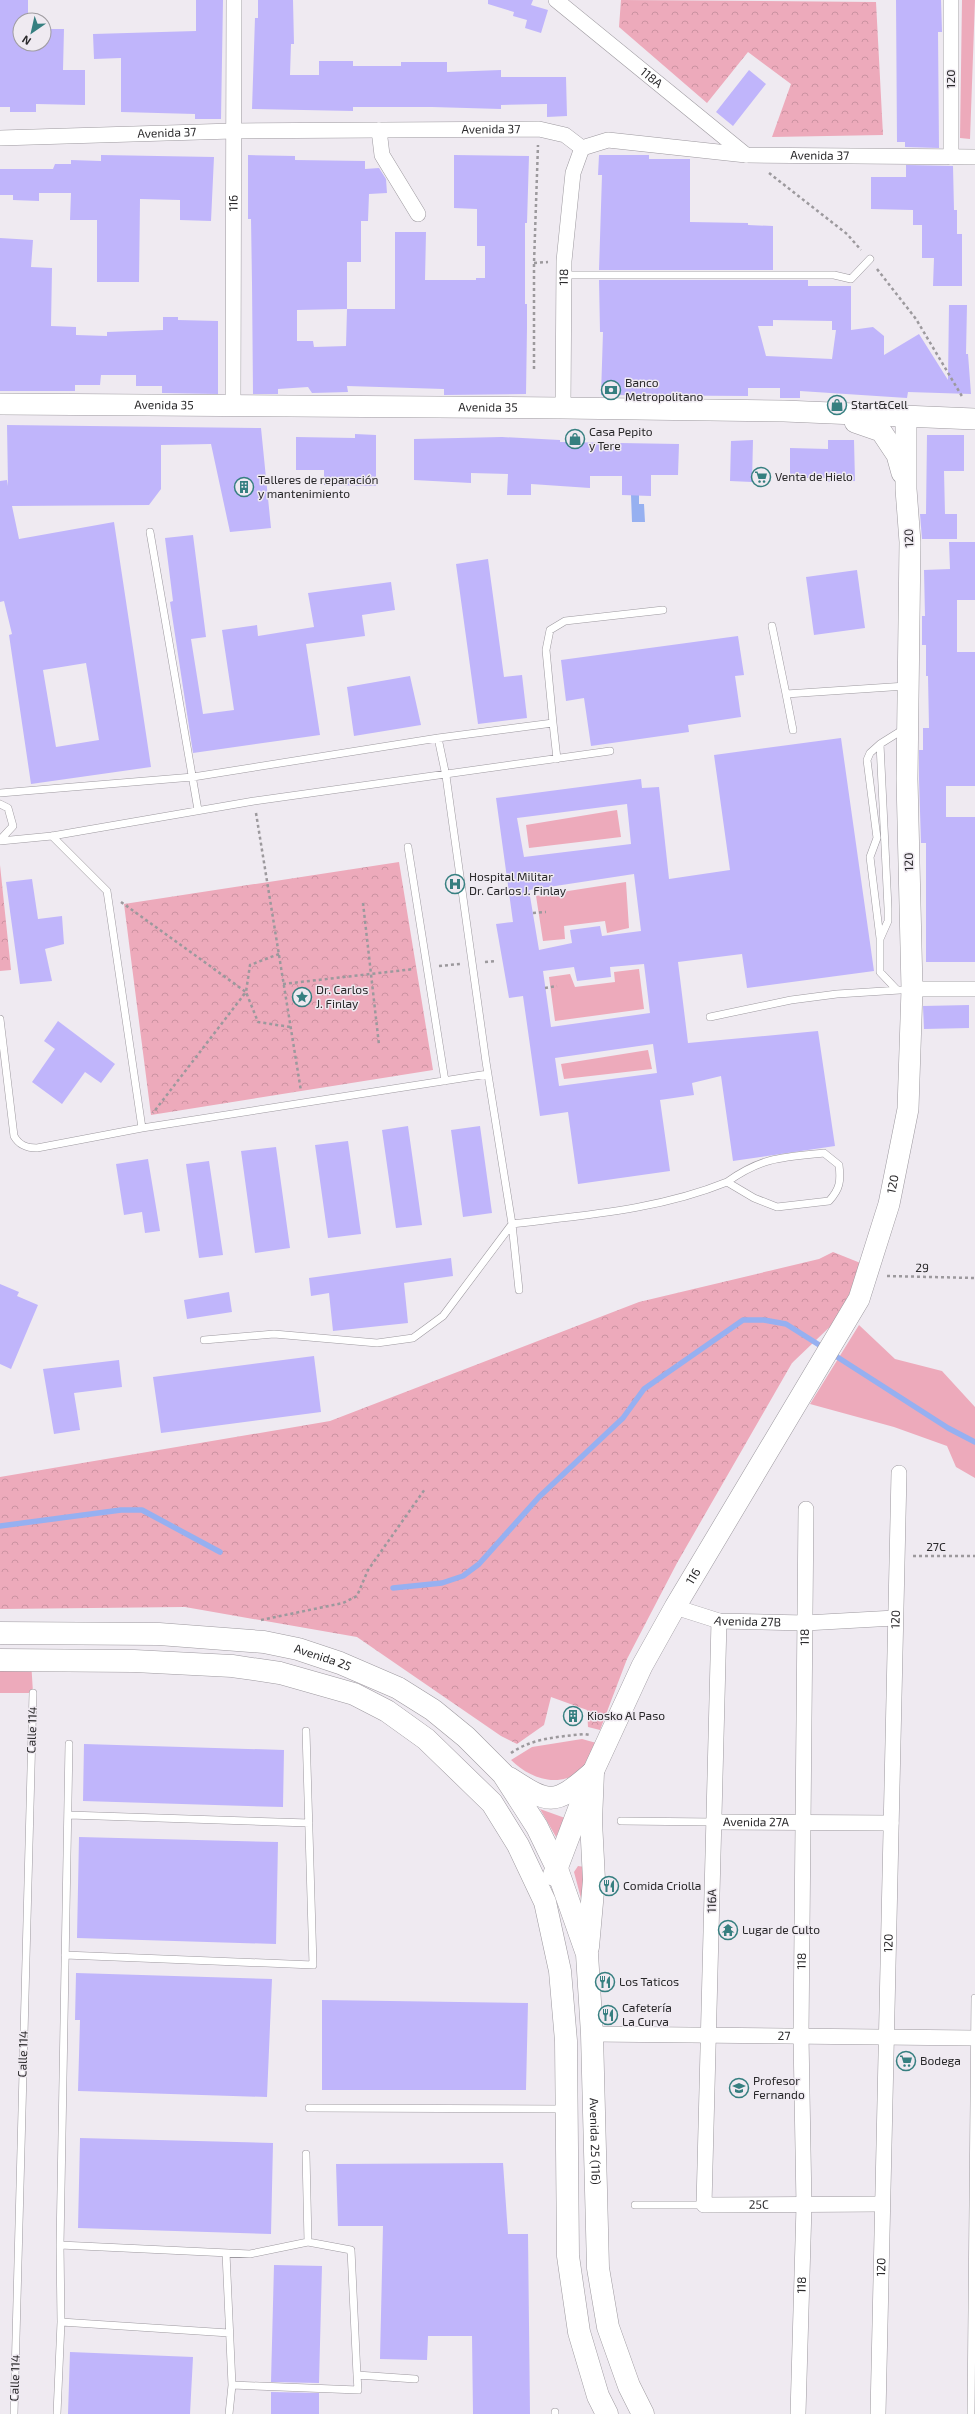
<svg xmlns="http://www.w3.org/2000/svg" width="975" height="2414" viewBox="0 0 975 2414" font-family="'Exo 2',sans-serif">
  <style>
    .grass { fill: #edaabb }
    .forest { fill: url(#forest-crowns) }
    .water { fill: #96b0f1 }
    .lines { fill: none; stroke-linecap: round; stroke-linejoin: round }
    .stream { stroke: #96b0f1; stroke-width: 5.5 }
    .building { fill: #c0b5fb; fill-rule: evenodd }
    .lane-casing { stroke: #9d999f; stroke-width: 8 }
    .street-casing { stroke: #9d999f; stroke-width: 16 }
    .secondary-casing { stroke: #9d999f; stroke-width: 22 }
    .primary-casing { stroke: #9d999f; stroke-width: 23 }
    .path { stroke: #9c999d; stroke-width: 2.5; stroke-dasharray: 3 3; stroke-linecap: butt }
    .lane { stroke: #fff; stroke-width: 7 }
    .street { stroke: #fff; stroke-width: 15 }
    .secondary { stroke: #fff; stroke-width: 21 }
    .primary { stroke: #fff; stroke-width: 22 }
    .labels { text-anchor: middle; stroke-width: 3; stroke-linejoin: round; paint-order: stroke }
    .street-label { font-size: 12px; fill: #2a292b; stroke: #efeaf1 }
    .poi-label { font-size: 12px; fill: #2a292b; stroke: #efeaf1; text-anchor: start }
  </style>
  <defs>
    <pattern id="forest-crowns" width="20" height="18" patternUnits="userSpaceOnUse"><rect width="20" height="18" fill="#edaabb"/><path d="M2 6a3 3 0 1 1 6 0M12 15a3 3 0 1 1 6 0" fill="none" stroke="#cb92a1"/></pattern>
  </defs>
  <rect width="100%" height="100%" fill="#efeaf1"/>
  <path class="grass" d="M962,0H975L970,139L960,138Z
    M617,810L621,837L529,848L526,825Z
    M626,882L629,928L607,933L605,921L564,926L565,939L543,941L536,896Z
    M639,969L644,1009L555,1021L549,977L570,974L575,987L615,982L614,972Z
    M648,1050L652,1069L564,1079L561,1064Z
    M859,1325L895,1359L942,1371L975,1407V1478L956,1467L947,1446L894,1427L810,1404Z
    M0,1660H31L33,1693H0Z
    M582,1739L600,1744C594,1752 587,1766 579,1772C557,1788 529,1778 511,1760L532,1747Z
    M540,1809L565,1818L556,1837Z
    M578,1866L585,1867L583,1906L574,1872Z"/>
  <path class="forest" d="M621,0L876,2L883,135L772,137L791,84L748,52L707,103L619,27Z
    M399,862L433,1070L151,1115L124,904Z
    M0,865L11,970L0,971Z
    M833,1252L863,1264L859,1299L792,1363L677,1563L627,1659L600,1730L588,1727L587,1710L551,1697L544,1725L517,1744L501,1736L357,1637L185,1607L0,1609V1477L330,1421L639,1302L819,1259Z"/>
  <path class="water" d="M631,495H639V504H644L645,522H632Z"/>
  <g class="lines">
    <path class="stream" d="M831,1353L948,1428L975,1442
      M0,1526L121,1510H142L220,1552
      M393,1588L442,1583L463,1576L479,1564L539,1497L623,1418L644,1389L743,1320H764L786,1324L824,1348"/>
  </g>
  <path class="building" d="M0,0H28V20H20V44H44V29H64L63,70H85V105L36,104V112H10V107H0Z
    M196,0H223L221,119H195V114L121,112V58L94,59L93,34L196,31Z
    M258,0H293L294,44H291L290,75H319V61H353V66H401V62H447V72L501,70V77H566L567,116L547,117V104L501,105V109L432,107H353V111L252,109L255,18H258Z
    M488,0H533L531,5L548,10L541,33L525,28L527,20L513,16L514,12L488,4Z
    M896,0H941L942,32H938L939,148L905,147V142H897Z
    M749,70L766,84L733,126L716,112Z
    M101,155L214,157L211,221L180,220V200L140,199L139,282H97V220H70L71,193H39V201L13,200V195H0V169H53L55,164H71V160L101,161Z
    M248,155L295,156V160L365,161V169L379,168L386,179L387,193L369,194L368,221H361V262H347V309H395V232H426L425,280H476V278H485V246H477V209L454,208V155L529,156L527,223H525V304H527V328L526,394L444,395V389L347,386L348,392L312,393L308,387L278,389V394H253L252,283L251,219H248ZM347,309L346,346L314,347L313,341H297V310Z
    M599,155H649V159H690V222L748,223V225L773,226V270H599L602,175H598Z
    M906,165L953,166L954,210H957V234H962V286H933L934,258H922V225H913V210L871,209V177H906Z
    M0,238L33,240L31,267L52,268L51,326L76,327V335L107,336V332L163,330V317H178V320L218,321V394L162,393V386H136V375H101L100,385H75V391H0Z
    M599,280H808V286H851V330L873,327L884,336V355L919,334L948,380L949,305H967L966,354H968L971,394L908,392L907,398L800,391V398H780V388H748V396L601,395L603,332H600ZM773,320L832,321V330H836L832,359L766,356L758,326H773Z
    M7,425L261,428L271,528L230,532L211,444L161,445V489L149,505L12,506L19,539L114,522L151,767L31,784L9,635L12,634L4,601L0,602V481L7,480L8,486ZM86,663L99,740L56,747L43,670Z
    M355,434L376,435V486L324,485V470H296V437L355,438Z
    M927,435H964V471H944L945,514H957V539H922L920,514H926Z
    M502,437L560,440V442L679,444L678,475H651V496L622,495V476H590V488L531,484V495H507L508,474L471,473V483L414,480V439Z
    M753,440L752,482L730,481L731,441Z
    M828,440H854L855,481L827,482V478H790V448L828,449Z
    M193,535L206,637L191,639L203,714L234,710L222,630L257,625L258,636L314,627L308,593L391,582L395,610L362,615L365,636L306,644L320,735L193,753L170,602L173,601L165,538Z
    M949,542H975V600H957V652H975V786H946V817H975V962H926V843H921L919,779V750H923V728H929L928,676H926V645H922V616H925L924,570L950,569Z
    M488,559L504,677L522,675L527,718L478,724L456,564Z
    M857,570L865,628L814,635L806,577Z
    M738,636L744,675L735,676L741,717L688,725L689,732L591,746L584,698L566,701L561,660Z
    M410,676L421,725L354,736L347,687Z
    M841,738L874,971L747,988L742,954L678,962L688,1043L818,1031L835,1146L733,1161L721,1076L692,1083L694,1095L660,1100L670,1171L578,1184L568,1112L540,1116L523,996L509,998L496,924L513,922L496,798L641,779L642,788L659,787L669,879L730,870L714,755ZM627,804L631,844L524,857L517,818ZM634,874L641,931L602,936L600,926L570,930L572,943L539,950L529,890ZM644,964L650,1013L551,1027L543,971L574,967L577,981L611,977L610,967ZM653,1044L657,1073L559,1086L555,1058Z
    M32,879L38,919L62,916L64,944L45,949L52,981L20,984L6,882Z
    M969,1005V1028L924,1029L923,1006Z
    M58,1021L115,1064L101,1083L85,1072L62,1104L32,1082L55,1049L44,1041Z
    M408,1126L422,1225L396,1228L382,1130Z
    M480,1126L492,1213L463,1217L451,1130Z
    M348,1141L361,1234L328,1238L315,1145Z
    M276,1147L290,1248L255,1253L241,1151Z
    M148,1159L160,1231L145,1233L142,1212L124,1215L116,1164Z
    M209,1161L223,1255L199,1258L186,1164Z
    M451,1258L453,1276L404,1283L408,1323L333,1331L329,1293L311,1296L309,1278Z
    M0,1284L19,1292L17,1296L38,1305L11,1369L0,1364Z
    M229,1292L232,1312L187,1319L184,1300Z
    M314,1356L321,1412L161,1433L153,1377Z
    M119,1360L122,1387L74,1393L80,1430L54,1434L43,1369Z
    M84,1744L284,1750L283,1807L83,1801Z
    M79,1837L278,1842L276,1944L77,1938Z
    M76,1973L272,1979L267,2097L78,2091L80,2020H75Z
    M322,2000L528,2003L526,2090H322Z
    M80,2138L273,2143L271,2234L78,2228Z
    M503,2163L508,2234H528L530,2414H473L472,2336H428L427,2360L380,2359L383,2226H338L336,2164Z
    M274,2265L322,2266L319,2383L271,2382Z
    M70,2352L193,2357L190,2414H68Z
    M271,2392L319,2393V2414H271Z"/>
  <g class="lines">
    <g class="lane-casing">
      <path id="lane" d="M565,275H834L851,279L870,259
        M150,532L198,810
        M772,626L786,694
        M553,723L546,650L550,630L565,621L663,610
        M793,730L786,694L906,686
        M438,738L446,776L486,1062L512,1224C585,1215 658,1210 727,1182L754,1198L777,1207L829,1201C840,1189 841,1181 839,1165L824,1153C783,1157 762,1157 727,1182
        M880,744L870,753L867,760L877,838L870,857L880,938
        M0,793L193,777L438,738L553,723L557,759
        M0,804L8,808L13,826L0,840
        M52,836L107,891L142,1128L488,1074
        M0,841L52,836L254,801L610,751
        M408,847L445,1081
        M897,990L880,972V939L888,921V908L880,744L904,729
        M710,1017L791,1000L837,994L900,990
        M0,1019L14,1136C19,1145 26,1148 37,1148L142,1128
        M512,1224L519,1290
        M204,1340L274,1334L377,1343L413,1338L443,1316L512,1224
        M69,1744L60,2245L250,2254L308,2242L306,2154
        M69,1815L309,1823
        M621,1821L714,1822
        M65,1955L313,1965L306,1731
        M309,2108L565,2109
        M635,2205H704
        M308,2242L351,2250L357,2375L415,2379
        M60,2245L61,2322L229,2333
        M226,2253L232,2385L358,2390L357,2375
        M14,2414L33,1693
        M57,2414L61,2322
        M229,2414L232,2385
        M555,2414V2412
        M971,2414L975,1998"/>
    </g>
    <g class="street-casing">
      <g id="street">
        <path id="s1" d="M556,0L746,155"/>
        <path d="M951,0V157"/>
        <path d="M379,130L382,155L418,214"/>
        <path id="s2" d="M0,138L233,131L539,129L565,135L582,148L608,140L746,155L975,157"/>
        <path id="s3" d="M233,406L234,0"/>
        <path id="s4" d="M563,408L564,261L573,173L582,148"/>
        <path d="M912,989H975"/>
        <path id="s5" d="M675,1607L719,1621L805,1623L895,1618"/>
        <path id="s6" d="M719,1621L704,2205L882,2204"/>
        <path id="s7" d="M714,1822L891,1823"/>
        <path id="s8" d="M592,2034L975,2038"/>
        <path id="s9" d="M798,2414L804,2206L801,2036L806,1509"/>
        <path id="s10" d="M878,2414L899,1473"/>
      </g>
    </g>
    <g class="secondary-casing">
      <g id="secondary">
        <path id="s11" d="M0,404L563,408L784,411L975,419"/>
        <path d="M855,422L881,431L897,455L902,473"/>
        <path id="s12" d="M593,1772L642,1666L675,1607L859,1299L889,1204L908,1109L912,989L907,779L910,542L906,489V418"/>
      </g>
    </g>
    <g class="primary-casing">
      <g id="primary">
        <path id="s13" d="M0,1633L159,1634L264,1642L298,1649L340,1663L398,1688L433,1710L466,1737L503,1774L537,1827L556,1866L587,1954L592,2034L598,2268L608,2327L629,2386L643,2414"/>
        <path d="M0,1660L134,1661L232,1666L280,1673L354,1694L387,1711L426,1739L492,1803L518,1845L545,1902L560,1971L566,2041L568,2256L579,2332L598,2396L607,2414"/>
        <path d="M509,1778C549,1804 554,1806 591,1774"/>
        <path d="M554,1875L587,1788"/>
        <path d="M588,1947L594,1880L591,1821L593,1772"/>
      </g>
    </g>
    <path class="path" d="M769,173L847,234L861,250
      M534,263L548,262
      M877,269L916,319L963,398
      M534,369V263L538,145
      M256,813L301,1091
      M121,902L246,992L153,1113
      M363,903L379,1045
      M533,913L546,912
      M279,954L250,965L246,992L258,1022L290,1027
      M485,962L496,961
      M439,966L460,964
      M283,984L414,969
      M545,988L557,986
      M887,1276L975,1278
      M913,1556H975
      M261,1620L343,1603L357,1596L368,1570L425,1489
      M511,1753C533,1738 557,1737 584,1734L590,1735"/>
    <use href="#lane" class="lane"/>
    <use href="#street" class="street"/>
    <use href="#secondary" class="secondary"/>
    <use href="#primary" class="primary"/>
  </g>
  <defs>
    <g id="bank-ring" transform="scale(1)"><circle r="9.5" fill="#efeaf1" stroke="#367f80" stroke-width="1.5"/><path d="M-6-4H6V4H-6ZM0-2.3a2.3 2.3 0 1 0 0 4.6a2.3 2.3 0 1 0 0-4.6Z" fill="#367f80"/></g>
    <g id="shop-ring" transform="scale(1)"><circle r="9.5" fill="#efeaf1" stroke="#367f80" stroke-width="1.5"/><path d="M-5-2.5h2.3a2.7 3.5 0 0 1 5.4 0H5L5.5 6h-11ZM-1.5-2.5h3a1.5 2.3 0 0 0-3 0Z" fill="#367f80"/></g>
    <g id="supermarket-ring" transform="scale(1)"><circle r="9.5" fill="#efeaf1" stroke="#367f80" stroke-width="1.5"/><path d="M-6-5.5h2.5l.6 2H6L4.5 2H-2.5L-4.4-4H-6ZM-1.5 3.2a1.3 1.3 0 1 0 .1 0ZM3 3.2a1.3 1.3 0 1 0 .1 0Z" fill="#367f80"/></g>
    <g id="building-ring" transform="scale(1)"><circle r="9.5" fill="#efeaf1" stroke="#367f80" stroke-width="1.5"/><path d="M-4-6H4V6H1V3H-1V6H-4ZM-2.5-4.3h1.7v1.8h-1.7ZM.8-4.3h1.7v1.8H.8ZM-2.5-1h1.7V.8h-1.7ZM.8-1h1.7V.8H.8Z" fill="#367f80"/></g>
    <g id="hospital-ring" transform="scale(1)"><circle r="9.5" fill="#efeaf1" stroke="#367f80" stroke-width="1.5"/><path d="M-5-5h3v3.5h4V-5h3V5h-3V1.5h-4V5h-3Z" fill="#367f80"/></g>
    <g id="sight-ring" transform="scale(1)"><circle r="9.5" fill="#efeaf1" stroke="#367f80" stroke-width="1.5"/><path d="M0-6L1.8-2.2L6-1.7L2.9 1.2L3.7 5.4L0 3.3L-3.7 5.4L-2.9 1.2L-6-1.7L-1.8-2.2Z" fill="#367f80"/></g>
    <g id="restaurant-ring" transform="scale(1)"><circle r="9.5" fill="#efeaf1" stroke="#367f80" stroke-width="1.5"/><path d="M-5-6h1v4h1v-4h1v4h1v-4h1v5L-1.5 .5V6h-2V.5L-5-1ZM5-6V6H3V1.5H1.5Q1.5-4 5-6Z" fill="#367f80"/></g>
    <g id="temple-ring" transform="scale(1)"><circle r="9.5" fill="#efeaf1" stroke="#367f80" stroke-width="1.5"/><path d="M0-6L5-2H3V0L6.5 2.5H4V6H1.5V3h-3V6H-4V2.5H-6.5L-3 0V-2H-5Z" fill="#367f80"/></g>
    <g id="school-ring" transform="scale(1)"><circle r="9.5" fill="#efeaf1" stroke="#367f80" stroke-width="1.5"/><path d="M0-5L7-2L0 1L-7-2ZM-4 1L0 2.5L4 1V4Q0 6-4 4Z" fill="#367f80"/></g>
  </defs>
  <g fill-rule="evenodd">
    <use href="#bank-ring" x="611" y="390"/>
    <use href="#shop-ring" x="837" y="405"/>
    <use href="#shop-ring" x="575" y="439"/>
    <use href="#supermarket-ring" x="761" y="477"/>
    <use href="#building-ring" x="244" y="487"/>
    <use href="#hospital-ring" x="455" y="884"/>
    <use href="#sight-ring" x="302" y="997"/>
    <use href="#building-ring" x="573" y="1716"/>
    <use href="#restaurant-ring" x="609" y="1886"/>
    <use href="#temple-ring" x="728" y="1930"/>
    <use href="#restaurant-ring" x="605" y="1982"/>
    <use href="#restaurant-ring" x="608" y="2015"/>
    <use href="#supermarket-ring" x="906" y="2061"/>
    <use href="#school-ring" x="739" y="2088"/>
  </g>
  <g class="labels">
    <g class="street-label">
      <text dy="4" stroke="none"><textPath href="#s1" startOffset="123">118A</textPath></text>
      <text transform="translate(951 79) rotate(-90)" y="4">120</text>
      <text dy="4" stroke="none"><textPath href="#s2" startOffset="491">Avenida 37</textPath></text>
      <text dy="4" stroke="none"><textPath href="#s2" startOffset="167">Avenida 37</textPath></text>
      <text dy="4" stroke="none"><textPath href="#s2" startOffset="827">Avenida 37</textPath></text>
      <text dy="4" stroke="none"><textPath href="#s3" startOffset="203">116</textPath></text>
      <text dy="4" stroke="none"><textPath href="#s4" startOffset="131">118</textPath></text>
      <text dy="4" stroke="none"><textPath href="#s11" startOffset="164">Avenida 35</textPath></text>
      <text dy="4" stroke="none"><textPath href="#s11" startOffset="488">Avenida 35</textPath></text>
      <text transform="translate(909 538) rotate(-93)" y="4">120</text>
      <text transform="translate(909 862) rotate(-91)" y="4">120</text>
      <text dy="4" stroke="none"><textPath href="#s12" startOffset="663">120</textPath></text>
      <text transform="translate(922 1268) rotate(1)" y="4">29</text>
      <text x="936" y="1551">27C</text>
      <text dy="4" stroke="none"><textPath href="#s12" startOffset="220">116</textPath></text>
      <text dy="4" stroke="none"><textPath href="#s10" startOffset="795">120</textPath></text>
      <text dy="4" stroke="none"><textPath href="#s5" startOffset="75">Avenida 27B</textPath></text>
      <text dy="4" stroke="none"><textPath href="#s9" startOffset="777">118</textPath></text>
      <text dy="4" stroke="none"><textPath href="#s13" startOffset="325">Avenida 25</textPath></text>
      <text transform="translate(32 1730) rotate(-88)" y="4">Calle 114</text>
      <text dy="4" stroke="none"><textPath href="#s7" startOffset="42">Avenida 27A</textPath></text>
      <text transform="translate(712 1901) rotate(-89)" y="4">116A</text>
      <text dy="4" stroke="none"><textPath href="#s10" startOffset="471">120</textPath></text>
      <text dy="4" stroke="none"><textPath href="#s9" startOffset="453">118</textPath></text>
      <text dy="4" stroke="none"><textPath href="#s8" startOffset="192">27</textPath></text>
      <text transform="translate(23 2054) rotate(-88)" y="4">Calle 114</text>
      <text dy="4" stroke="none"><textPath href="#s13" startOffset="930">Avenida 25 (116)</textPath></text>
      <text dy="4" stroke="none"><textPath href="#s6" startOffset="639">25C</textPath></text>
      <text dy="4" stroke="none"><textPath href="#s10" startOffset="147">120</textPath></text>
      <text dy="4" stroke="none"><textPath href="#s9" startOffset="129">118</textPath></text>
      <text transform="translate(15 2378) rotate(-88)" y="4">Calle 114</text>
    </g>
    <g class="poi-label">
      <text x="625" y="387">Banco<tspan x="625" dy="14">Metropolitano</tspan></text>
      <text x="851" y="409">Start&amp;Cell</text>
      <text x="589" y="436">Casa Pepito<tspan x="589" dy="14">y Tere</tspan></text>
      <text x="775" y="481">Venta de Hielo</text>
      <text x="258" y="484">Talleres de reparación<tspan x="258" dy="14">y mantenimiento</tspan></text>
      <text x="469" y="881">Hospital Militar<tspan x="469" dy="14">Dr. Carlos J. Finlay</tspan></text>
      <text x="316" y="994">Dr. Carlos<tspan x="316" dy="14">J. Finlay</tspan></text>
      <text x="587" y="1720">Kiosko Al Paso</text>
      <text x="623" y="1890">Comida Criolla</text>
      <text x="742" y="1934">Lugar de Culto</text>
      <text x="619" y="1986">Los Taticos</text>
      <text x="622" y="2012">Cafetería<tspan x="622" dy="14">La Curva</tspan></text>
      <text x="920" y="2065">Bodega</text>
      <text x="753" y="2085">Profesor<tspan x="753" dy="14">Fernando</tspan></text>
    </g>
  </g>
  <g transform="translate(32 32) rotate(214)"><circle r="19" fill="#efeaf1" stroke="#a09da2"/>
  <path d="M0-3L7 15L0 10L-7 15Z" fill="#367f80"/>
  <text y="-6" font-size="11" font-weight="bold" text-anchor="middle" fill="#2a292b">N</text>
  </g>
</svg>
